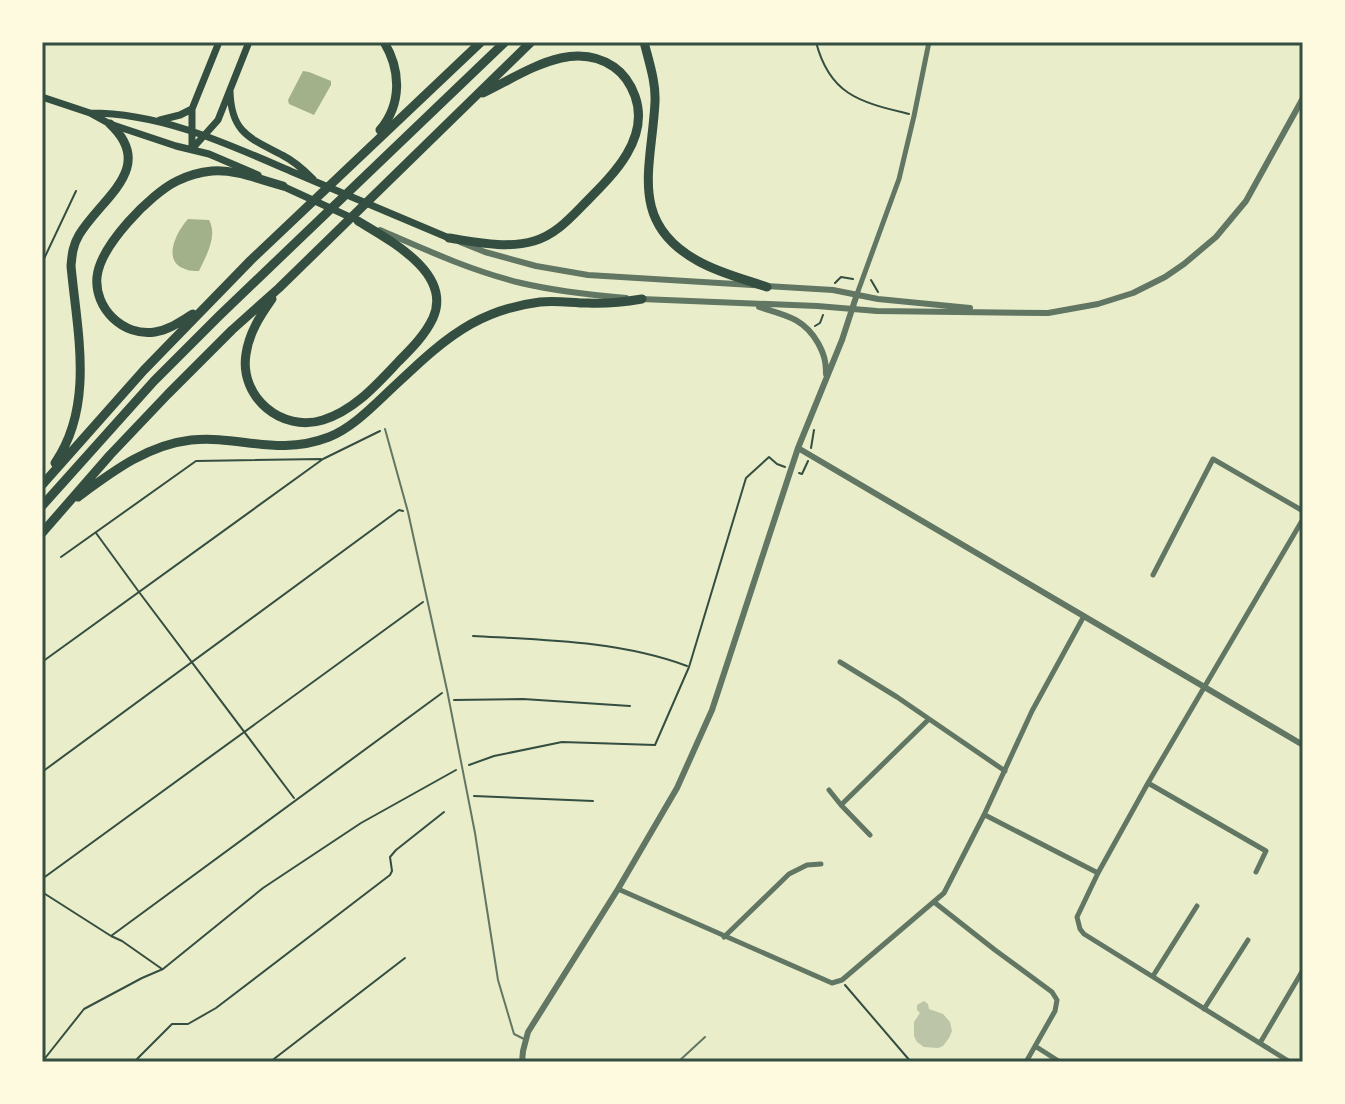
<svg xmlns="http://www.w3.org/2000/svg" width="1345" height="1104" viewBox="0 0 1345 1104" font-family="'Titillium Web',sans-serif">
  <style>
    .water { fill: #a3b18a }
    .building { fill: #bcc5a7 }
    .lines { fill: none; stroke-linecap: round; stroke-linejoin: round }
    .path { stroke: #344e41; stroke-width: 2 }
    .service { stroke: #617663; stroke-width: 2 }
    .minor { stroke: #617663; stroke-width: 5 }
    .tertiary { stroke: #617663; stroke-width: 6 }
    .secondary { stroke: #344e41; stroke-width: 7 }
    .motorway { stroke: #344e41; stroke-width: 9 }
    .neatline { fill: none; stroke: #344e41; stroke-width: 3 }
  </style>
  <rect width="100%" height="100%" fill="#e9edc9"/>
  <path class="water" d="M303,71L309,72L331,81V85L314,115L289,104L288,100Z
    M188,219L209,220C218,236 206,256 199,271C194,271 189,271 185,269C161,261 177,231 188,219Z"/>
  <path class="building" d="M924,1001L928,1004L929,1009L943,1014L950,1022L952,1031L949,1038L943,1046L938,1048L924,1047L917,1042L914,1036V1022L920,1013L917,1010V1005Z"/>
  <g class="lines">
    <path class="path" d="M816,42C830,96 861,102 909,114
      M42,263L76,191
      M871,280L878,292
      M835,283L841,277L853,279
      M815,326L820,323L823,315
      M811,448L814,430
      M799,473L802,474L808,461
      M96,533L139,592L294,798
      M61,557L196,461L321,459
      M473,636C545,640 620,641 687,666
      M42,662L323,459L380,431
      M454,700L523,699L630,706
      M469,765L494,756L562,742L655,745L689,667L746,478L769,457L777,464L785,467
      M42,772L399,510L403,511
      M474,796L593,801
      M42,879L423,602
      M42,892L111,936L122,941L162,969
      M111,936L442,693
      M845,985L911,1062
      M42,1062L84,1009L142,978L163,969L263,888L361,823L456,770
      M134,1062L172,1024H188L216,1008L390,875L392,871L390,857L396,850L444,812
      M228,1062L231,1060
      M270,1062L405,958"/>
    <path class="service" d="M385,429L408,512L447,690L475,833L498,980L514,1034L524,1039
      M678,1062L705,1037"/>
    <path class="minor" d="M857,294L899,179L914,116L929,42
      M1153,575L1213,459L1303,511
      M840,662L897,697L1005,771
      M1148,783L1266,851L1256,872
      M829,790L841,805L928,720
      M841,805L870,835
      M985,815L1098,873
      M618,889L832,983L842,980L944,893L984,815L1032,711L1084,616
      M934,902L995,950L1052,992L1057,1000L1055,1011L1026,1062
      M724,937L789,874L807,865L821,864
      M1153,976L1197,906
      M1204,1009L1248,940
      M1260,1043L1303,970
      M1035,1046L1060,1062
      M1290,1062L1084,934L1080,929L1077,917L1098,873L1148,783L1303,519"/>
    <path class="tertiary" d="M380,230C426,250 472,271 521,283C555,291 591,295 626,298
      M460,242L485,252L536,266L588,275L833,290L878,299L970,308
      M641,299L817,306L877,311L1048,313L1098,304L1133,293L1165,277L1184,264L1216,237L1246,201L1303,98
      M759,307C785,315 804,318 818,343C824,354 826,361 826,374
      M798,448L1303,745
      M522,1062L523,1051L528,1032L618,889L677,788L712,710L798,448L842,340L857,294"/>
    <path class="secondary" d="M230,91C231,133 250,138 282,155C294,161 304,170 313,179
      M42,97L90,113L110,124L176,146L209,154L258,175
      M90,113C163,113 230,145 295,173C347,195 398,217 449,238
      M160,120L180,115L192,109
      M192,149L218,120L249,42
      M192,149V109L219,42
      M280,185L352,218"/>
    <path class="motorway" d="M644,42C649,62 656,82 655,102C652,166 627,222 698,261C719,273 744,279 767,287
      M380,130C402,104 401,70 384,42
      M449,238C476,242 507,249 534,241C557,234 571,217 587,201C614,174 650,138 635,96C631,85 624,74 614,67C598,56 580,54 561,58C534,64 508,81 483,93
      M272,299C260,316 249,333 246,354C239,397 282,433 323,420C355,410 377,384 399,361C412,348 425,335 433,318C453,273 389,240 358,221
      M193,314C181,321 169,330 155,332C123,337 94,308 97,277C100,246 150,194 177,181C187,176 201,172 212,171C236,169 260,180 283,186
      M55,463C95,405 77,331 71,266C72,254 73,245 79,235C101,198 157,168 110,124
      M42,485L144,370L251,260L481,42
      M78,497C112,472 147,445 191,440C240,435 277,457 329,437C351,428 369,410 387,393C413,369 439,342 471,324C491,313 516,305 540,302C556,300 572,303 588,303C606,304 624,302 642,299
      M42,506L154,381L219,316L505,42
      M42,533L110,455L168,394L232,330L279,288L531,42"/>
  </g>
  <rect width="1345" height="1104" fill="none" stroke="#fefae0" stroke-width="88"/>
  <rect x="44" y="44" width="1257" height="1016" class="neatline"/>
</svg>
